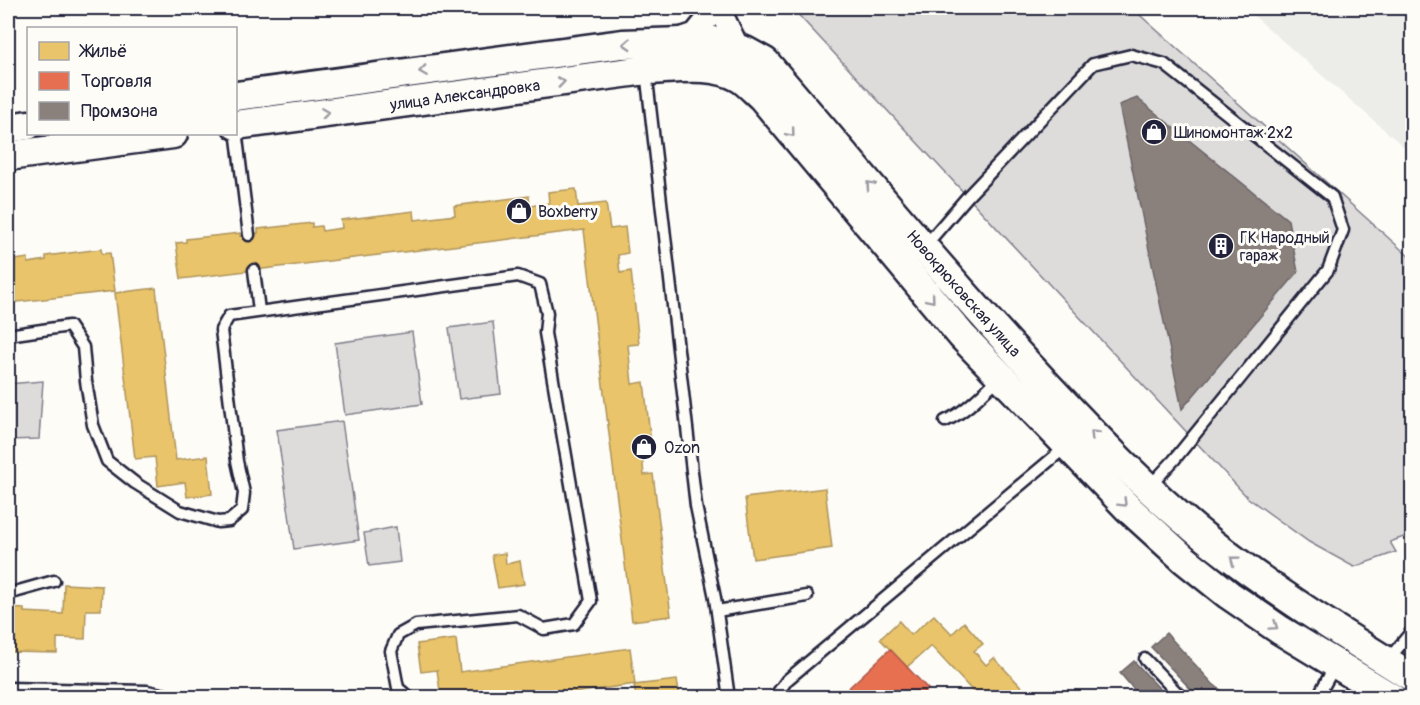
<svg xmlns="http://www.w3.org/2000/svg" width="1420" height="705" viewBox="0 0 1420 705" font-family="Pangolin,sans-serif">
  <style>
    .built { fill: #ecece9 }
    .green { fill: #dddcdb; stroke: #807f8b; stroke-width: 1.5 }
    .homes { fill: #e9c46a; stroke: #ad935c; stroke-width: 1.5 }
    .shops { fill: #e76f51; stroke: #ac584a; stroke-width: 1.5 }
    .industry { fill: #8a817c; stroke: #6b6468; stroke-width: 1.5 }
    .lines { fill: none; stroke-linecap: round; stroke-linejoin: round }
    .service-casing { stroke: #22223b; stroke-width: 15 }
    .minor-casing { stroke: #22223b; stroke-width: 26 }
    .secondary-casing { stroke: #22223b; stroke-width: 33 }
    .service { stroke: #fdfcf7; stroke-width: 10 }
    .minor { stroke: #fdfcf7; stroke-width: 21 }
    .secondary { stroke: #fdfcf7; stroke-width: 28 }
    .oneway { stroke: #9a9aa2 }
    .labels { text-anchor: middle; stroke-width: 6; stroke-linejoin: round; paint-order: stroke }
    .street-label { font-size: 16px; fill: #22223b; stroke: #fdfcf7 }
    .poi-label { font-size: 16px; fill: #22223b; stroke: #fdfcf7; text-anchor: start }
  </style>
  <rect width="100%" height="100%" fill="#fdfcf7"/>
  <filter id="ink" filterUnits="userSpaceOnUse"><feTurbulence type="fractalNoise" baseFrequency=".0167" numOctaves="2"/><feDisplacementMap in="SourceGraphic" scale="12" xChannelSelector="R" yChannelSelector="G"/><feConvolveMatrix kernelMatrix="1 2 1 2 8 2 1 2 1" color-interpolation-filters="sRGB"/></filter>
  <g filter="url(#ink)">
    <path class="built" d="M1245,8H1412V154Z"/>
    <path class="green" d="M792,8H1132L1412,259V534L1390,542L1396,552L1354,567L1309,542L1248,498Z
      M493,322L501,394L459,399L449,328Z
      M412,332L422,404L345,415L335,343Z
      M43,381L39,439L8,440V384Z
      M342,421L359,540L294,549L277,430Z
      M396,527L400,562L369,566L364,533Z"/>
    <path class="homes" d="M576,189L578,206L606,203L610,229L625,227L628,253L618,255L620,273L631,271L639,344L628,345L632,384L644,382L652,453L642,455L644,475L653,474L671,616L632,621L584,230L181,279L176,243L186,242V239L240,233V236L258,233V229L312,223V227L321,226L322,231L342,228L341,220L414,211L415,220L455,215L454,206L529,196L530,206L549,203L548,192Z
      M101,249L102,254L110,253L115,291L8,303V261L28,258V263L46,260V256Z
      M156,288L176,460L208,456L212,494L187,497L185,482L158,486L155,457L135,459L115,293Z
      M825,488L832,548L753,559L745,498Z
      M505,553L506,564L520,561L524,584L498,588L492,555Z
      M64,584L102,586L101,610H86L85,639L57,638V653L8,652V608L24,609V612L63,614Z
      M934,615L952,634L964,622L983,644L974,651L986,665L994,658L1032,698H979L931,646L907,667L880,639L899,621L911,635Z
      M456,639L460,672L630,648L635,684L538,698H468L467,696L441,698L437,670L421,672L417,644Z
      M677,680L680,698H636L634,685Z"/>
    <path class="shops" d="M890,649L928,689L919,698H838Z"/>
    <path class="industry" d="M1137,98L1288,220L1298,272L1182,409L1119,105Z
      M1166,633L1213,684L1231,698H1199L1151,647Z
      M1134,661L1168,698H1141L1120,673Z"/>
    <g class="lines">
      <g class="service-casing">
        <path id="service" d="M646,71L696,506L715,598L729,698
          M236,130L249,235
          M924,247L968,196L1093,64L1131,55L1164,64L1332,197L1343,230L1328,270L1174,460L1148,488
          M254,270L259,311
          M8,335L69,326L83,347L86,381L93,425L107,461L135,483L180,511L218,522L229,521L242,510L244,493L237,461L221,330L229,316L518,276L540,284L547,313L545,333L591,601L574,624L544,629L518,615L416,625L398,635L391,651L398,688L410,698
          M945,421C966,412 984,392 1001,376
          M8,592H15L54,581
          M717,611L807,596
          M1145,659L1182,698
          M1387,661L1412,631
          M8,688L147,691L180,698
          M774,698L787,680L1067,446
          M1317,698L1336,664"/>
      </g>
      <g class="minor-casing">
        <path id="minor" d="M719,8L742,56
          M677,40L695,34L716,8"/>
      </g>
      <g class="secondary-casing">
        <g id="secondary">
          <path id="s1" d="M236,96L622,44L713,41L745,51L765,62C859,171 950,282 1049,387C1100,441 1153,497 1212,543C1276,593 1344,635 1412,677"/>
          <path id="s2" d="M236,125L646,70C675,69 714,62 740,78C748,83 755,91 762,97L962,336L1128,508L1184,559L1229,595L1280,630L1392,698"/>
          <path d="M8,128L28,125"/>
          <path d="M8,156L173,134"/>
        </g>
      </g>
      <use href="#service" class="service"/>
      <use href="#minor" class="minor"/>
      <use href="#secondary" class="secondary"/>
    </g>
    <defs><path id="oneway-chevron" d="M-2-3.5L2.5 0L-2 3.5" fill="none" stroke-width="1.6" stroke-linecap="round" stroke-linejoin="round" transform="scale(1.5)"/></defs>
    <g class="oneway">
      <use href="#oneway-chevron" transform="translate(627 44) rotate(176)"/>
      <use href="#oneway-chevron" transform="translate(423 71) rotate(172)"/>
      <use href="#oneway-chevron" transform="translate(561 82) rotate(-8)"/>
      <use href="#oneway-chevron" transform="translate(325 113) rotate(-8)"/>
      <use href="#oneway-chevron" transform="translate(791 133) rotate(50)"/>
      <use href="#oneway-chevron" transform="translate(870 185) rotate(-131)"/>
      <use href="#oneway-chevron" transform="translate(931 299) rotate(50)"/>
      <use href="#oneway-chevron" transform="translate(1094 434) rotate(-135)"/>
      <use href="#oneway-chevron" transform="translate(1123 503) rotate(45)"/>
      <use href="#oneway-chevron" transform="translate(1234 560) rotate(-143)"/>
      <use href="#oneway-chevron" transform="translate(1274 626) rotate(34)"/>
    </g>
  </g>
  <defs>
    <g id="shop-disc" transform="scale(1.35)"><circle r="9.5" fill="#22223b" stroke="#fdfcf7"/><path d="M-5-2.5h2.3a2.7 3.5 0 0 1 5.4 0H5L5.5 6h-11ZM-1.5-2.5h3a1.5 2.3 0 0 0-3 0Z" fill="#fff"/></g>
    <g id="building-disc" transform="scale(1.35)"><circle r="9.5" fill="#22223b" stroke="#fdfcf7"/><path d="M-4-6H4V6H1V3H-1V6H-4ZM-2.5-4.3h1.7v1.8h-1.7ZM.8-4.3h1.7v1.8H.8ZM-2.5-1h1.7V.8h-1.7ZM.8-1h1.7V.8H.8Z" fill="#fff"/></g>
  </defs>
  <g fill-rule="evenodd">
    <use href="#shop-disc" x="1154" y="132"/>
    <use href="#shop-disc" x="519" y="211"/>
    <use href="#building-disc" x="1221" y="246"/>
    <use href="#shop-disc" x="644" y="447"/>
  </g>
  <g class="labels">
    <g class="street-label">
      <text dy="6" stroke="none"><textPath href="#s2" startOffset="231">улица Александровка</textPath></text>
      <text dy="6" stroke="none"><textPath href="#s1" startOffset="842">Новокрюковская улица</textPath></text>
    </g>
    <g class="poi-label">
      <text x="1174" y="138">Шиномонтаж 2x2</text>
      <text x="538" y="217">Boxberry</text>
      <text x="1240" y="243">ГК Народный<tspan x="1240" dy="18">гараж</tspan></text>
      <text x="664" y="453">Ozon</text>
    </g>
  </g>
  <rect width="1420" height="705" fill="none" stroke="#fdfcf7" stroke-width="30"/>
  <rect x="15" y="15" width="1390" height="675" fill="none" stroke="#22223b" stroke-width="2" filter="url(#ink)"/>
  <rect x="27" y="27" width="210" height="108" fill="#fdfcf7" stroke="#a5a5ac" stroke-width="1.5"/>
  <rect x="39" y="42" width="30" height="18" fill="#e9c46a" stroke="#a5a5ac" stroke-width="1.5"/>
  <text x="81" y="57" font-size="18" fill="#22223b">Жильё</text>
  <rect x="39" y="72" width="30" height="18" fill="#e76f51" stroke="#a5a5ac" stroke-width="1.5"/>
  <text x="81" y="87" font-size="18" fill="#22223b">Торговля</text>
  <rect x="39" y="102" width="30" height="18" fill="#8a817c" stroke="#a5a5ac" stroke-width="1.5"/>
  <text x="81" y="117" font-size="18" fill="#22223b">Промзона</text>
</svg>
